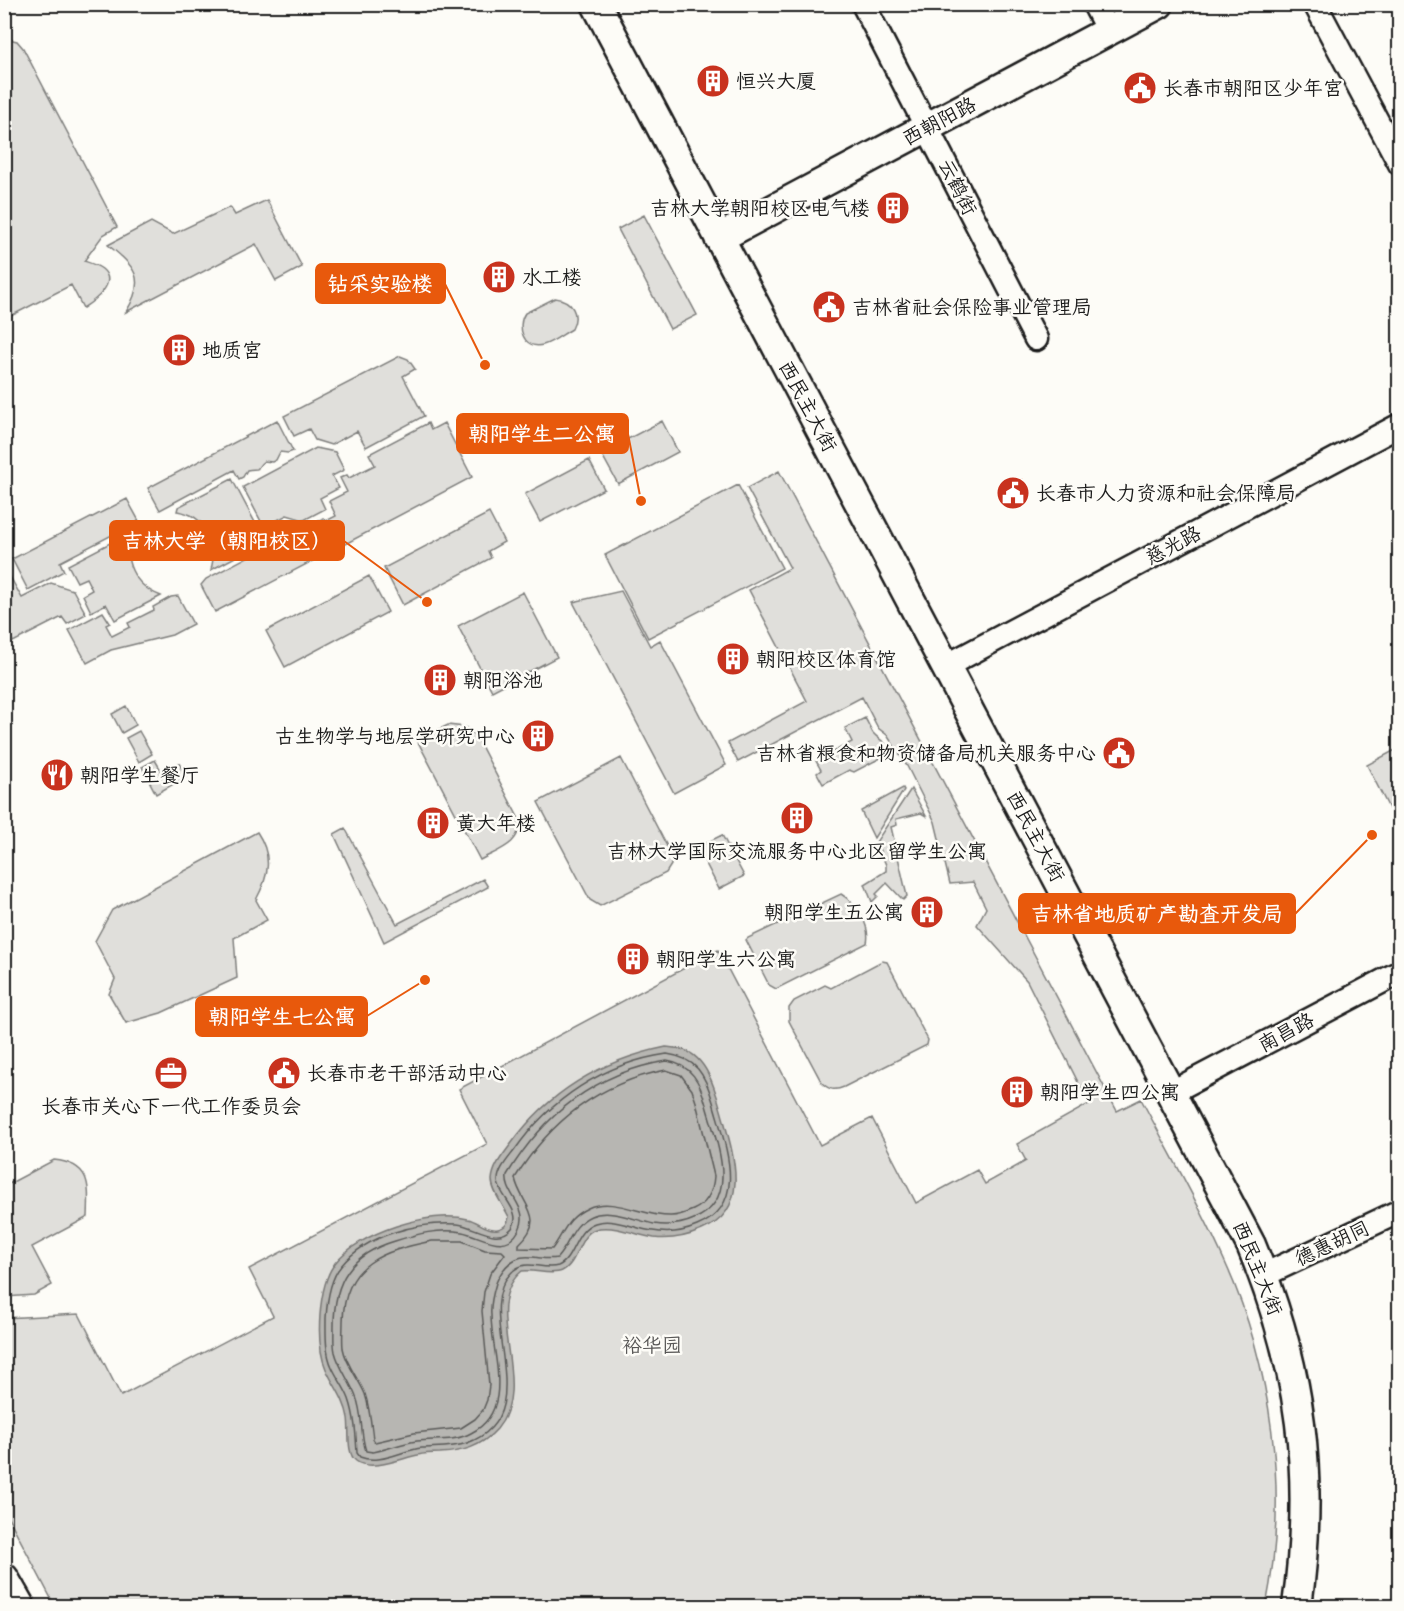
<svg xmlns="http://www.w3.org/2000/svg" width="1404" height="1611" viewBox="0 0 1404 1611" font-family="Dekko,'LXGW WenKai TC',sans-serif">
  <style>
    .green { fill: #e0dfdb; stroke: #7e7e7c; stroke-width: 1.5 }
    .water { fill: #b7b6b2; stroke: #797876; stroke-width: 1.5 }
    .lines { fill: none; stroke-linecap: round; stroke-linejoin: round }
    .shore { stroke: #5a5a58; stroke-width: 1.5 }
    .minor-casing { stroke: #1c1c1c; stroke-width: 27 }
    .major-casing { stroke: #1c1c1c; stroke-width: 33 }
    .minor { stroke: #fdfcf7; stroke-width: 22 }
    .major { stroke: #fdfcf7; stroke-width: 28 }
    .labels { text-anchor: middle; stroke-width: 5; stroke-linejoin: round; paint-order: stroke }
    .poi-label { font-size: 20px; fill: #1c1c1c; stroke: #fdfcf7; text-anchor: start }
    .street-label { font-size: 20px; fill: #1c1c1c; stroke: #fdfcf7 }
    .park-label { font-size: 20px; fill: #575655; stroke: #fdfcf7 }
    .leader { fill: none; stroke: #e8590c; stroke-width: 2 }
    .callout-dot { fill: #e8590c; stroke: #fdfcf7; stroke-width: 2 }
    .callout { fill: #e8590c; stroke: #e8590c; stroke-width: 2 }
    .callout-label { font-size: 21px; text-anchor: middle; font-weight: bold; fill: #fff }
  </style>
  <rect width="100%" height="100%" fill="#fdfcf7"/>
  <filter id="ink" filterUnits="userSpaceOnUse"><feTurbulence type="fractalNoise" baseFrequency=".0167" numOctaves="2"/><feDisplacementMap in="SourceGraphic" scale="12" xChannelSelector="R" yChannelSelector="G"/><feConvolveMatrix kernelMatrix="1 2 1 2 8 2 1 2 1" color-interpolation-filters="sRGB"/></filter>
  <g filter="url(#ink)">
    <path class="green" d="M4,38L17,41L23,48L117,227L103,235L84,261C90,263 97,265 102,269C119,283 94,301 83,308L71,285L5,319Z
      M267,200L302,267L276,281L256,244L126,312C147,278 135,267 108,245L151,222L173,234L230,207L235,215Z
      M644,215L697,315L670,329L618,229Z
      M555,298C572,300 580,314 572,329C563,334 552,343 543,345C523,350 516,326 525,313Z
      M400,356L408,359L415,369L403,376L424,416L366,447L357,431L331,445L315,440L309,429L294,436L284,416Z
      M277,420L293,451L288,453L280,452L276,460L272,462L264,461C252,471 265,468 247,470L243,477L239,479L234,470L160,510L148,488Z
      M662,421L678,452L618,484L601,453Z
      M428,423L431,430L444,423L472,477L330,552L315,523L323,518L326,521L336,516L329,501L347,492L340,478L347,475L349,478L375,465L369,454Z
      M316,448L335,452L344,470L332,476L339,488L320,498L325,509L304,520L287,515L264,527L243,487Z
      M589,460L604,489L540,522L525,494Z
      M779,471L1117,1111L1141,1099C1169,1152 1200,1205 1224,1260C1272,1365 1289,1493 1266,1606H55L5,1511L4,1318L79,1314L121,1396L273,1316L249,1269L487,1144L459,1089L718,950L820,1145L872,1118L916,1203L977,1170L985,1184L1026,1161L1017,1144L1089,1104L1027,981L977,925L986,908L973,882L950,884L935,822L907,766L887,735L878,728L862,697L738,762L728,743L807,701L749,590L790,568L747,488Z
      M232,479L259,530L248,535L254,547L211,570C218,543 206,515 177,511L178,507Z
      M738,485L782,568L648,638L605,555Z
      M127,499L139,521L60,562L64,571L28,590L12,559Z
      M489,513L504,542L488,551L491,558L403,605L384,568Z
      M286,522L309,528L324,555L215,612L201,585L206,579L272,544L267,532Z
      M131,532L134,533C119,559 135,586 161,596L115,620L106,604L91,612L83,595L92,590L86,578L77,582L68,565Z
      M4,566L22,598L51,583L73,590L86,614L67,624L62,617L13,642L5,626Z
      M369,576L388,612L285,667L266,631Z
      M621,591L650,646L660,640L726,765L674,793L573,602Z
      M523,592L557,657L492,691L458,626Z
      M178,596L193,624L172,635L111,650L87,663L69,630L103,612L110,623L106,625L112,636L130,627L128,623L154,610L153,607L171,597Z
      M126,706L136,725L122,733L112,714Z
      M865,718C868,723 870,728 873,733C880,741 887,741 890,753L854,772L849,770L823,784L817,773L821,770L816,761L852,742L845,728Z
      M448,725L465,727L476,736L519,819C523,844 498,850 480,860L417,740Z
      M139,731L152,754L139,762L126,738Z
      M1399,748V828L1367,765Z
      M621,758L671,854V865L666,873L600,906L590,900L538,802Z
      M155,760L162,772L179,763L186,777L156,794L142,767Z
      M903,788L904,790L874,838L861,811Z
      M911,789L926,816L921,813L896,819L897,825L891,827L907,896L903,900L887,883L876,894L878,896L872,902L865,884L886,871V865L876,842Z
      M345,828L397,924L483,879L488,887L384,942L334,834Z
      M257,832C273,856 269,876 256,900L267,920L234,938L237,978L161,1013L126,1023L109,994L115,979L95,941L112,910Z
      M722,835L744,876L719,889L700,852V846Z
      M841,894C856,903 871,925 867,943L776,989L769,985L746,940L748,938Z
      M882,961L887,962L928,1040L927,1045L844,1087C835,1091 829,1090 822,1083L789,1021V1008L794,1001L825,985L831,988Z
      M54,1160C92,1164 89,1186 88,1217L32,1247L52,1285L34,1295L5,1297V1186Z"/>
    <path class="water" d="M666,1047C672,1048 679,1048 684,1050C707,1058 715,1089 721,1110C732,1150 754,1209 702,1230C686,1237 671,1240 654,1238C636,1235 618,1226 600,1228C577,1231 580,1262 562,1271C551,1276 534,1269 522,1271C478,1307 536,1383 497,1429C481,1447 463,1452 440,1453C433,1453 425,1453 418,1455C402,1458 371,1472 356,1461C346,1454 350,1430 348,1418C345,1399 333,1385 326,1369C315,1343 318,1286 335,1263C358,1233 431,1209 468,1219C478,1221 487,1231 498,1229C505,1228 508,1223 509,1217C504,1206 492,1192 492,1180C493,1166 503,1155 511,1144C549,1091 603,1060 666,1047Z"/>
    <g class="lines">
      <path class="shore" d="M667,1054C696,1058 705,1074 713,1102C724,1143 751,1204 697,1226C683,1232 668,1234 653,1231C636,1229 613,1217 595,1223C574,1230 574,1260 558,1266C541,1271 526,1257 511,1273C471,1312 546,1415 467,1443C453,1448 437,1447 422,1448C402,1450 380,1465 360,1457L357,1453C356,1435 355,1416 349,1399C345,1388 337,1378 332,1367C325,1352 326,1334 326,1318C327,1301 330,1279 341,1266C367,1234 418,1222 457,1224C474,1225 497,1246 512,1228C523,1212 500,1197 498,1182C497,1171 508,1159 514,1151C550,1099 604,1063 667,1054Z
        M667,1061C692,1065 700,1082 706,1105C716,1142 742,1199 694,1219C681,1225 668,1226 654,1224C635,1220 609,1208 591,1216C571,1225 570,1244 557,1258C543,1261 529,1253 516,1259C506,1264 500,1273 496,1283C493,1293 490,1305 491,1315C491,1353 516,1410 471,1433C455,1442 435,1439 417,1441C402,1443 388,1449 373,1452L366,1451C360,1434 363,1414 356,1397C350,1381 339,1368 335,1352C333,1343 334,1334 334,1325C334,1280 351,1254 395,1241C417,1234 439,1228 462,1232C481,1235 505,1256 519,1230C531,1208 504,1195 507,1175C543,1115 596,1072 667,1061Z
        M666,1070L681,1075L692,1090L696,1102L714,1176C713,1192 707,1204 693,1210C686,1213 678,1216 671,1216C644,1217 613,1196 588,1208C566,1218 564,1233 552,1249L519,1248V1244C548,1217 520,1204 515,1178C551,1120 599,1083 666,1070Z
        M432,1241H462L485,1250L502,1251L505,1254L490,1274L484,1292L482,1311L489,1385L487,1400L483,1410L475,1419L461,1428L414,1433L375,1442L373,1439C371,1424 370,1409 365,1394C359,1379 346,1365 343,1348C342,1340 343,1330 343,1321C344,1263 383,1251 432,1241Z"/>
      <g class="minor-casing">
        <path id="minor" d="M863,4L1036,339
          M1094,4L1108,31
          M1315,4L1400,164
          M946,666L1400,425
          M1172,1092L1400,972
          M1264,1275L1400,1211"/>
      </g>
      <g class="major-casing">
        <path id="major" d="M596,4L1251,1245C1302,1368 1315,1475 1297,1606
          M719,238L1159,4
          M4,1578L20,1606"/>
      </g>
      <use href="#minor" class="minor"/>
      <use href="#major" class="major"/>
    </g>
  </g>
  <defs>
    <g id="building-disc" transform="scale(1.725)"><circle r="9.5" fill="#c8321e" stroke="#fdfcf7"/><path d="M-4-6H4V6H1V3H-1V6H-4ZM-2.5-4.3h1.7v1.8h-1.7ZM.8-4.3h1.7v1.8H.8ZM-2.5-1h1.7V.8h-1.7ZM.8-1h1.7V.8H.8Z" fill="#fff"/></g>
    <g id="civic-disc" transform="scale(1.725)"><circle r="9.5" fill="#c8321e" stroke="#fdfcf7"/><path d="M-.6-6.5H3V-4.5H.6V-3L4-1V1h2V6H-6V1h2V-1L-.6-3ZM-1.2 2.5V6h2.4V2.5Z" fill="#fff"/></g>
    <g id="restaurant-disc" transform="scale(1.725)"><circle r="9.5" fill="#c8321e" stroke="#fdfcf7"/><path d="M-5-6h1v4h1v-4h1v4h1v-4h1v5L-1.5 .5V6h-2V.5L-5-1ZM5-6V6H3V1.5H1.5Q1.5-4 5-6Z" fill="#fff"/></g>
    <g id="office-disc" transform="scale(1.725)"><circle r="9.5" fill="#c8321e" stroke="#fdfcf7"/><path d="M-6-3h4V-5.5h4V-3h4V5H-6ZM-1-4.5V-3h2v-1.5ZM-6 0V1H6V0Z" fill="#fff"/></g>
  </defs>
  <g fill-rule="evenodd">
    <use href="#building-disc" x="713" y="81"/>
    <use href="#civic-disc" x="1140" y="88"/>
    <use href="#building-disc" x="893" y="208"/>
    <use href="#building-disc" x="499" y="277"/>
    <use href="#civic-disc" x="829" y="307"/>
    <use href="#building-disc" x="179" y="350"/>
    <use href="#civic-disc" x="1013" y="493"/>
    <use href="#building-disc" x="733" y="659"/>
    <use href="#building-disc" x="440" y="680"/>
    <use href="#building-disc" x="538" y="736"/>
    <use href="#civic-disc" x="1119" y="753"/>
    <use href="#restaurant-disc" x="57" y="775"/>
    <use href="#building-disc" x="797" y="818"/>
    <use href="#building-disc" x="433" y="823"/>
    <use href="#building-disc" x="927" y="912"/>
    <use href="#building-disc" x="633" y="959"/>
    <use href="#office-disc" x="171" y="1073"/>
    <use href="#civic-disc" x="284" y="1073"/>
    <use href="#building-disc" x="1017" y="1092"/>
  </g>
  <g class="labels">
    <g class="poi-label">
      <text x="736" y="88">恒兴大厦</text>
      <text x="1163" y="95">长春市朝阳区少年宫</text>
      <text x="870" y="215" text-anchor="end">吉林大学朝阳校区电气楼</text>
      <text x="522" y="284">水工楼</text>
      <text x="852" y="314">吉林省社会保险事业管理局</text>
      <text x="202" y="357">地质宫</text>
      <text x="1036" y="500">长春市人力资源和社会保障局</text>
      <text x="756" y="666">朝阳校区体育馆</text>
      <text x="463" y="687">朝阳浴池</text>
      <text x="515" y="743" text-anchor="end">古生物学与地层学研究中心</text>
      <text x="1096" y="760" text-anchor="end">吉林省粮食和物资储备局机关服务中心</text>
      <text x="80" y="782">朝阳学生餐厅</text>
      <text x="456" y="830">黄大年楼</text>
      <text x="797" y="858" text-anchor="middle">吉林大学国际交流服务中心北区留学生公寓</text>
      <text x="904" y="919" text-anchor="end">朝阳学生五公寓</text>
      <text x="656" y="966">朝阳学生六公寓</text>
      <text x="307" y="1080">长春市老干部活动中心</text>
      <text x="1040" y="1099">朝阳学生四公寓</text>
      <text x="171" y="1113" text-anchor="middle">长春市关心下一代工作委员会</text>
    </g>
    <g class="street-label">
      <text transform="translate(939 121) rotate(-28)" y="7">西朝阳路</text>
      <text transform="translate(958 187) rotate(63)" y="7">云鹤街</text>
      <text transform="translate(808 406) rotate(62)" y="7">西民主大街</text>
      <text transform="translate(1173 545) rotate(-28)" y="7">慈光路</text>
      <text transform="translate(1036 836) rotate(62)" y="7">西民主大街</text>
      <text transform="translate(1286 1032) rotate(-28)" y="7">南昌路</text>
      <text transform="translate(1332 1243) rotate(-25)" y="7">德惠胡同</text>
      <text transform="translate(1258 1268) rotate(68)" y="7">西民主大街</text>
    </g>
    <g class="park-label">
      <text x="652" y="1352">裕华园</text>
    </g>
  </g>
  <path class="leader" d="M485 365L445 284M641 501L628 434M427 602L344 541M1372 835L1295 914M425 980L367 1016"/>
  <g class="callout-dot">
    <circle cx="485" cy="365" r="6"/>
    <circle cx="641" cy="501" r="6"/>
    <circle cx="427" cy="602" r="6"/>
    <circle cx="1372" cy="835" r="6"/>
    <circle cx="425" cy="980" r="6"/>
  </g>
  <g class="callout">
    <rect x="316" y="264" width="129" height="39" rx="6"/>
    <rect x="457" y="414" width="171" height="39" rx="6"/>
    <rect x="110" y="521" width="234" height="39" rx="6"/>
    <rect x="1019" y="894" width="276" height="39" rx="6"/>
    <rect x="196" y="997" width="171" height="39" rx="6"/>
  </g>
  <g class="callout-label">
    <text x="380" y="291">钻采实验楼</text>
    <text x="542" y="441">朝阳学生二公寓</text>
    <text x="227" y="548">吉林大学（朝阳校区）</text>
    <text x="1157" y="921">吉林省地质矿产勘查开发局</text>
    <text x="282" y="1024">朝阳学生七公寓</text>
  </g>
  <rect width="1404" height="1611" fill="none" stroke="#fdfcf7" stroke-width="24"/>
  <rect x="12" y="12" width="1380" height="1587" fill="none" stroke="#1c1c1c" stroke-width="2" filter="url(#ink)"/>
</svg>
